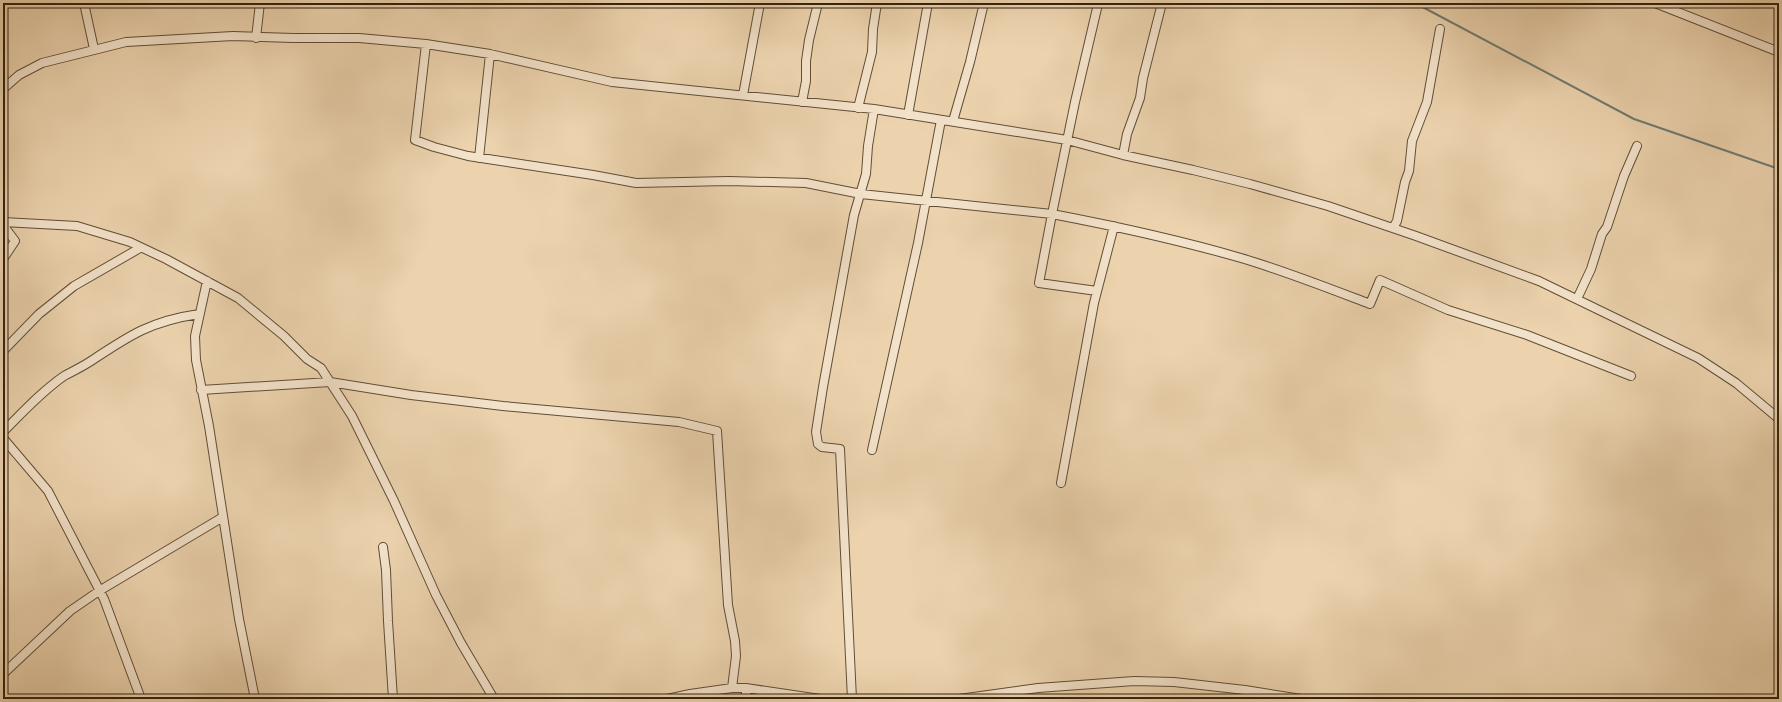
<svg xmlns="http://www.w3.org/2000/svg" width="1782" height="702" viewBox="0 0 1782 702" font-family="'Libre Bodoni',serif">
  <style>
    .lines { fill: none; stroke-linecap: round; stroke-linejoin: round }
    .stream { stroke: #707b71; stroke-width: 2 }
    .street-casing { stroke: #604e36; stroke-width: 10 }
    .street { stroke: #f3e2ca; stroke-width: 8 }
  </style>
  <rect width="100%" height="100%" fill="#ecd3ae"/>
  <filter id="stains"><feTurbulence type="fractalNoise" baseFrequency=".005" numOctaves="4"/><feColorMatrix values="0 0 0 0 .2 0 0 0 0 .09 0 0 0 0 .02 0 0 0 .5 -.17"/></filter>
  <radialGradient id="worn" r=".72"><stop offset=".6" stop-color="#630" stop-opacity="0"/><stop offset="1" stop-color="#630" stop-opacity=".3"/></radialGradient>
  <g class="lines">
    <path class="stream" d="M1415,3L1634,119L1779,169"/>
    <g class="street-casing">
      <path id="street" d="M84,3L94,49
        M1655,3L1779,52
        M1098,4L1075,102L1052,214C1115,226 1179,240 1241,258C1285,271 1328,288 1370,304L1380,280L1448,310L1527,335L1631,376
        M256,38L260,3
        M426,44L415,140L434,147L468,156L593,175L636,183L729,181L806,183L861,194L1052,214L1039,283L1097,291
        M3,89L19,75L42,63L126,42L233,36L293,38H359L426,44L490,54L612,82L874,109L1067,140L1123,155L1193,170L1250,184L1328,206L1416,236L1539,281L1698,358L1736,383L1779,419
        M743,95L760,3
        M802,102L806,81V61L809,40L818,3
        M858,108L872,52L873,29L877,3
        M908,115L928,3
        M953,121L970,62L984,3
        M1123,155L1127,134L1140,98L1143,78L1162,3
        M479,158L490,54
        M3,222L77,226L130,242L166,259L238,298L284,336L307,359L321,368L352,416L394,501L436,595L461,643L494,699
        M3,225L15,241L3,259
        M1393,228L1397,221L1405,182L1409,171L1412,141L1427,102L1440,29
        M207,281L195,336L196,360L209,426L239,619L255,699
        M1577,299L1591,269L1602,234L1607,227L1624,176L1637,146
        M3,351L39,314L74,286L140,248
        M201,390L330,382L411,395L503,406L679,422L717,431L728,605L735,641L736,656L732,688
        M3,432C22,413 41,392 64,376C73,371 82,367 91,361C130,335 151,321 199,314
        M3,438L48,491L104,599L141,699
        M872,450L918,243L941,120
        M1061,483L1094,303L1114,226
        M383,547L386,570L388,621L393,699
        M3,674L70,611L99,591L223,517
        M746,688V699
        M667,699L690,694L732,688H746L820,699
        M852,699L840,449L822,447L818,444L816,432L823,387L854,215L866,174L868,146L874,109
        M959,699L1038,688L1134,681L1174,682L1245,690L1301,699"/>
    </g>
    <use href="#street" class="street"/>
  </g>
  <rect width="1782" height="702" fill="none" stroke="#ecd3ae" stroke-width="16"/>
  <rect x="4" y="4" width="1774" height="694" fill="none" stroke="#32220e" stroke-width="2"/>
  <rect x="8" y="8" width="1766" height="686" fill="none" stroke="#32220e"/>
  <rect width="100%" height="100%" filter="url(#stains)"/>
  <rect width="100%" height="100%" fill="url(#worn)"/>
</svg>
